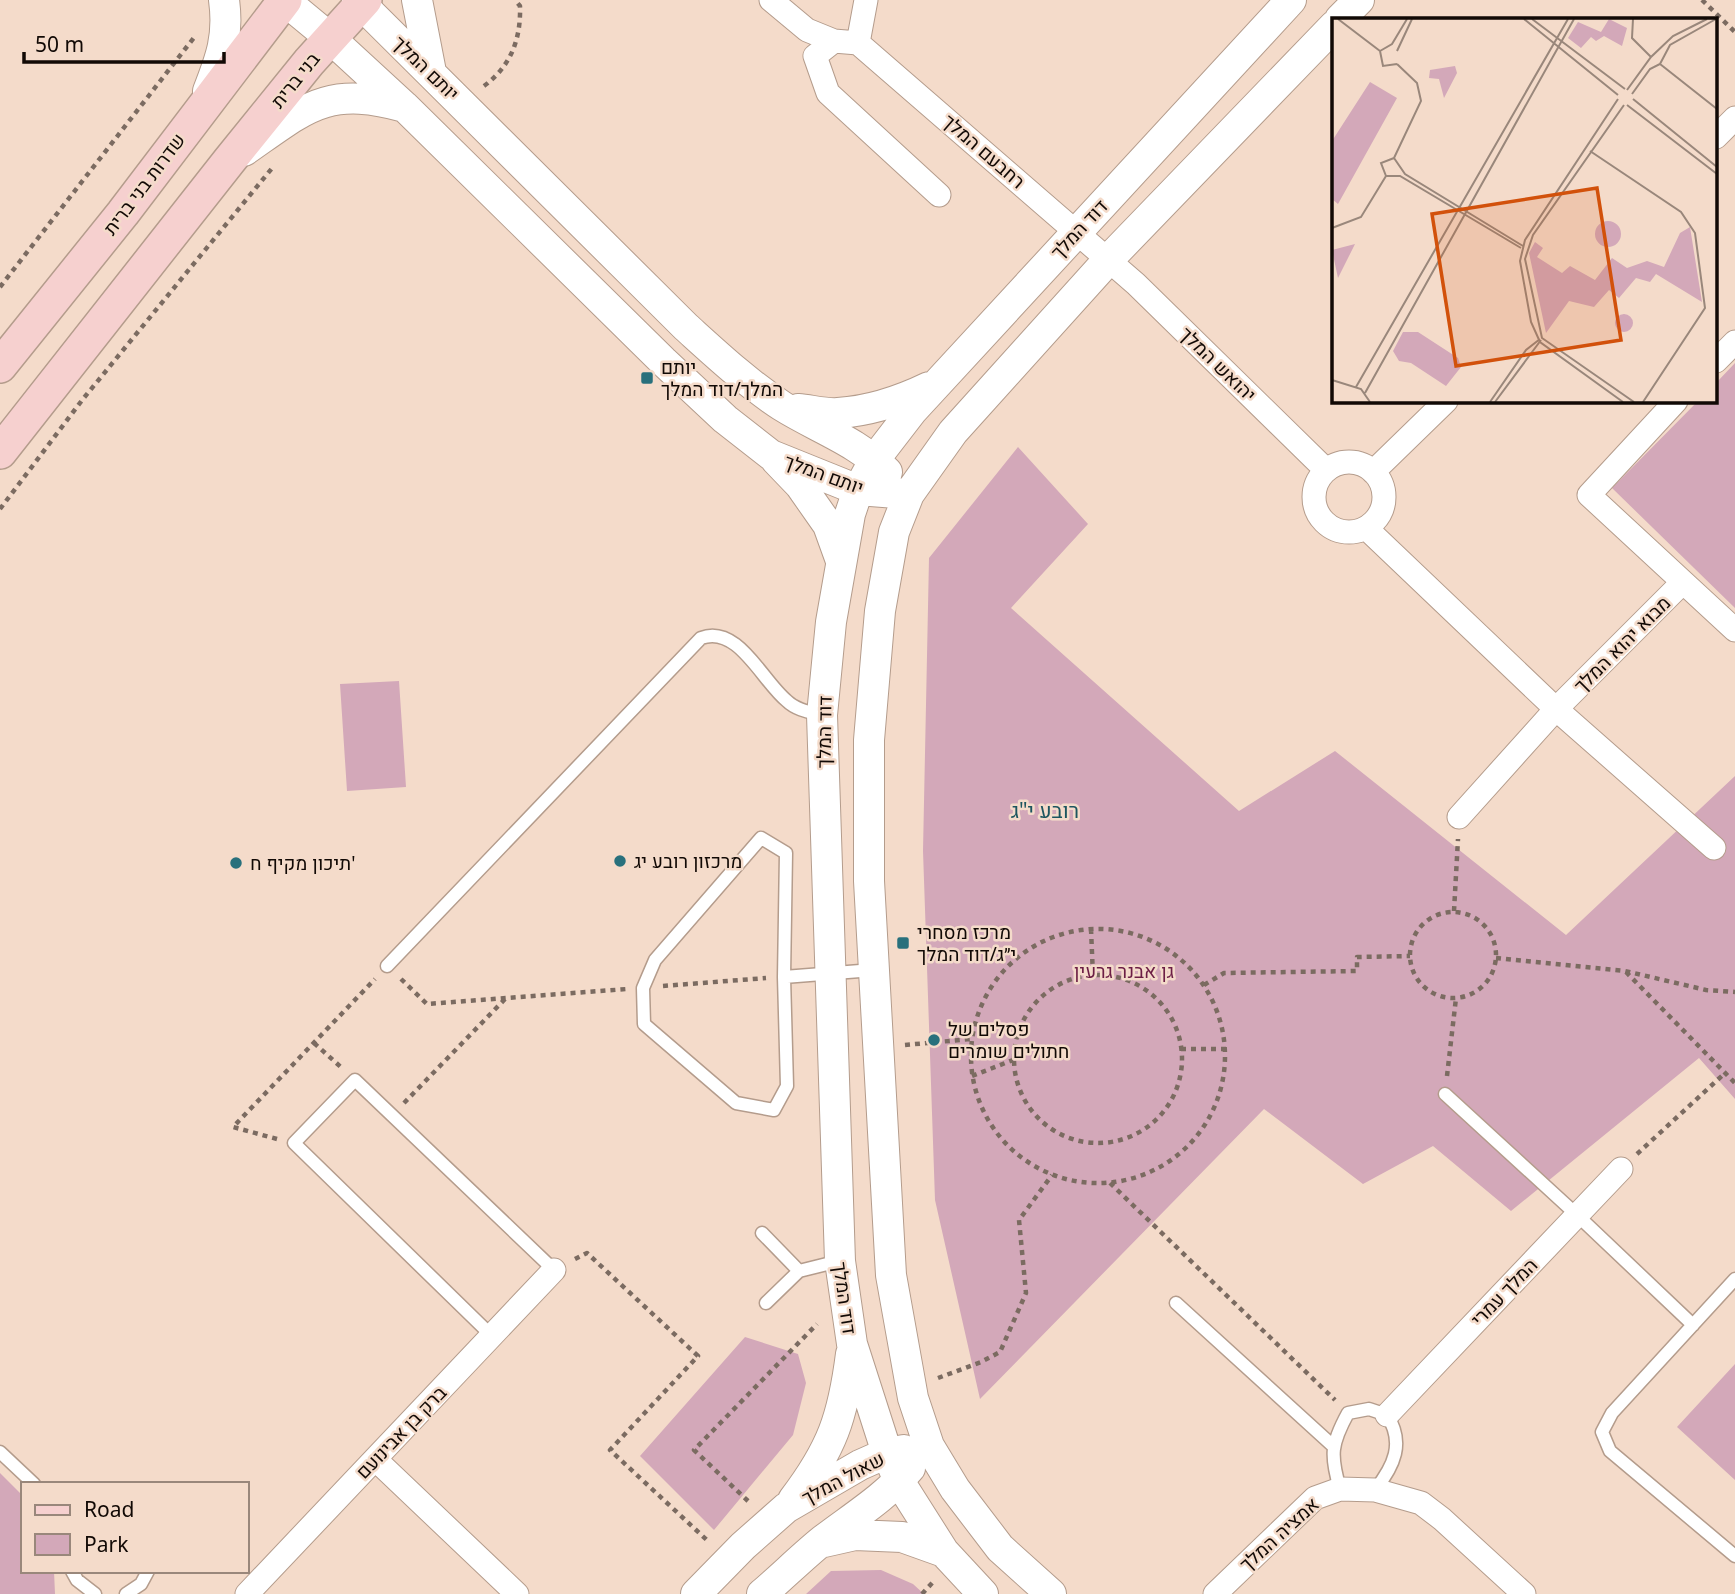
<svg xmlns="http://www.w3.org/2000/svg" width="1735" height="1594" viewBox="0 0 1735 1594" font-family="'Noto Sans',Heebo,sans-serif">
  <style>
    .green { fill: #d3a8b9 }
    .lines { fill: none; stroke-linecap: round; stroke-linejoin: round }
    .service-casing { stroke: #b49c8c; stroke-width: 15 }
    .minor-casing { stroke: #b49c8c; stroke-width: 25 }
    .tertiary-casing { stroke: #b49c8c; stroke-width: 32 }
    .secondary-casing { stroke: #b49c8c; stroke-width: 36 }
    .path { stroke: #7b6b61; stroke-width: 4.5; stroke-dasharray: 5 5; stroke-linecap: butt }
    .service { stroke: #fff; stroke-width: 12 }
    .minor { stroke: #fff; stroke-width: 23 }
    .tertiary { stroke: #fff; stroke-width: 30 }
    .secondary { stroke: #f6d0cf; stroke-width: 33 }
    .poi-dot { fill: #28707c; stroke: #f4dbca; stroke-width: 2.5 }
    .labels { text-anchor: middle; stroke-width: 5; stroke-linejoin: round; paint-order: stroke }
    .street-label { font-size: 19px; fill: #110905; stroke: #f4dbca }
    .poi-label { font-size: 19px; fill: #110905; stroke: #f4dbca; text-anchor: start }
    .park-label { font-size: 19px; fill: #6c1e45; stroke: #f4dbca }
    .neighbourhood-label { font-size: 21px; fill: #1c555f; stroke: #f4dbca }
    .inset-road { fill: none; stroke: #99877b; stroke-width: 2 }
    .view { fill: #d2510b; fill-opacity: 0.15; stroke: #d2510b; stroke-width: 3.5 }
    .inset-edge { fill: none; stroke: #110905; stroke-width: 3.5 }
  </style>
  <rect width="100%" height="100%" fill="#f4dbca"/>
  <path class="green" d="M1735,363V608L1612,488L1698,401H1716V383Z
    M1018,447L1088,524L1011,608L1239,811L1335,751L1566,935L1735,776V1099L1699,1058L1511,1211L1433,1146L1363,1184L1264,1109L980,1399L935,1200L923,851L929,558Z
    M399,681L406,787L347,791L340,684Z
    M745,1337L798,1354L806,1383L793,1435L714,1530L640,1456Z
    M1735,1364V1480L1677,1427Z
    M0,1473L23,1496V1571H54L55,1594H0Z
    M881,1570L913,1584L924,1594H806L831,1571Z"/>
  <g class="lines">
    <g class="service-casing">
      <path id="service" d="M387,966L701,638C738,624 762,681 787,701C796,710 810,712 822,715
        M784,977L786,853L761,838L655,960L643,988L644,1024L736,1103L774,1110L787,1086L784,977L873,970
        M1445,1094L1577,1215L1693,1325
        M762,1233L799,1271
        M1735,1279L1612,1413L1602,1432L1610,1451L1735,1556
        M766,1303L799,1271L839,1261
        M1176,1303L1332,1445
        M492,1336L294,1143L355,1080L554,1270
        M0,1452L34,1484
        M1340,1489C1330,1455 1331,1444 1348,1413L1369,1409L1387,1415C1405,1443 1394,1466 1375,1490
        M72,1571L77,1580L95,1594
        M126,1594L141,1584L148,1571"/>
    </g>
    <g class="minor-casing">
      <path id="minor" d="M771,0L807,30L834,41
        M866,0L858,43L1136,284L1326,470
        M858,43L834,41L815,56L828,93L939,195
        M1716,137L1735,118
        M1716,361L1735,342
        M1676,401L1589,495L1735,630
        M1314 497a35 35 0 1 1 70 0a35 35 0 1 1-70 0Z
        M1373,472L1446,401
        M1366,528L1556,709L1714,848
        M1459,817L1556,709L1683,582
        M1387,1415L1621,1169
        M375,1459L517,1594
        M247,1594L554,1270
        M1215,1594L1315,1498L1340,1489L1375,1490L1421,1503L1442,1519L1524,1594"/>
    </g>
    <g class="tertiary-casing">
      <path id="tertiary" d="M284,0L330,38L405,107L663,361L725,419L771,455L858,490L909,494
        M357,0L686,327C717,355 747,383 782,406C817,428 859,442 887,472
        M417,0L431,72
        M1340,19L1359,0
        M208,91C221,58 229,36 224,0
        M244,151C306,108 326,85 405,107
        M798,409C811,410 825,414 838,413C870,411 900,401 929,387
        M776,460L800,485L828,525L841,561
        M793,1500C832,1449 843,1417 851,1354
        M824,1542L855,1535L902,1537L944,1552
        M696,1594L743,1546L786,1508L860,1465L887,1453L904,1450
        M762,1594C783,1576 802,1557 823,1540C853,1517 886,1497 910,1468
        M983,1594L944,1552L899,1481L887,1453L852,1344L840,1261L822,715L831,622L850,514L858,490L875,459L912,411L1291,0
        M1051,1594L1000,1548L955,1489L929,1446L913,1398L891,1275L869,881V740L880,611L894,532L909,494L953,432L1109,259L1334,26"/>
    </g>
    <g class="secondary-casing">
      <path id="secondary" d="M0,366L123,213L285,0
        M0,452L229,161L309,62L365,0"/>
    </g>
    <path class="path" d="M1702,0L1735,32
      M484,86C511,66 521,39 520,6L515,0
      M0,287L196,35
      M0,509L83,399L273,167
      M1454,911L1458,839
      M1410 955a43 43 0 1 1 86 0a43 43 0 1 1-86 0Z
      M1091,929L1093,976
      M971 1056a127 127 0 1 1 254 0a127 127 0 1 1-254 0Z
      M1496,958L1625,971L1706,990L1735,992
      M1626,972L1735,1083
      M1014 1059a84 84 0 1 1 168 0a84 84 0 1 1-168 0Z
      M401,979L427,1004L627,989
      M1204,985L1224,973L1357,971V957L1410,956
      M663,986L766,978
      M314,1043L342,1068
      M905,1045L971,1039
      M1181,1049H1226
      M972,1076L1013,1060
      M1447,1076L1456,998
      M404,1103L505,999
      M277,1139L233,1127L375,979
      M1637,1154L1725,1073
      M1110,1183L1335,1400
      M575,1259L587,1253L698,1356L610,1450L709,1542
      M938,1378L981,1362L1000,1352L1026,1293L1019,1220L1052,1175
      M748,1501L694,1450L817,1324
      M922,1594L933,1582"/>
    <use href="#service" class="service"/>
    <use href="#minor" class="minor"/>
    <use href="#tertiary" class="tertiary"/>
    <use href="#secondary" class="secondary"/>
  </g>
  <g class="poi-dot">
    <rect x="640" y="371" width="14" height="14" rx="3.5"/>
    <circle cx="620" cy="861" r="7"/>
    <circle cx="236" cy="863" r="7"/>
    <rect x="896" y="936" width="14" height="14" rx="3.5"/>
    <circle cx="934" cy="1040" r="7"/>
  </g>
  <g class="labels">
    <g class="street-label">
      <text transform="translate(426 68) rotate(44)" y="7">יותם המלך</text>
      <text transform="translate(295 80) rotate(-51)" y="7">בני ברית</text>
      <text transform="translate(984 151) rotate(41)" y="7">רחבעם המלך</text>
      <text transform="translate(144 184) rotate(-53)" y="7">שדרות בני ברית</text>
      <text transform="translate(1079 229) rotate(-47)" y="7">דוד המלך</text>
      <text transform="translate(1218 364) rotate(44)" y="7">יהואש המלך</text>
      <text transform="translate(824 474) rotate(20)" y="7">יותם המלך</text>
      <text transform="translate(1622 644) rotate(-45)" y="7">מבוא יהוא המלך</text>
      <text transform="translate(824 732) rotate(-89)" y="7">דוד המלך</text>
      <text transform="translate(1504 1292) rotate(-46)" y="7">המלך עמרי</text>
      <text transform="translate(845 1298) rotate(82)" y="7">דוד המלך</text>
      <text transform="translate(401 1432) rotate(-46)" y="7">ברק בן אבינועם</text>
      <text transform="translate(843 1478) rotate(-28)" y="7">שאול המלך</text>
      <text transform="translate(1279 1534) rotate(-42)" y="7">אמציה המלך</text>
    </g>
    <g class="poi-label">
      <text x="661" y="374">יותם<tspan x="661" dy="22">המלך/דוד המלך</tspan></text>
      <text x="634" y="868">מרכזון רובע יג</text>
      <text x="250" y="870">תיכון מקיף ח'</text>
      <text x="917" y="939">מרכז מסחרי<tspan x="917" dy="22">י״ג/דוד המלך</tspan></text>
      <text x="948" y="1036">פסלים של<tspan x="948" dy="22">חתולים שומרים</tspan></text>
    </g>
    <g class="park-label">
      <text x="1124" y="978">גן אבנר גרעין</text>
    </g>
    <g class="neighbourhood-label">
      <text x="1045" y="818">רובע י"ג</text>
    </g>
  </g>
  <g transform="translate(1332 18)">
    <rect width="385" height="385" fill="#f4dbca"/>
    <path d="M277,1L295,10L290,28L272,18L264,23L259,19L249,30L236,20L246,4L269,14ZM123,48L125,55L112,80L107,61L97,60L98,52ZM38,64L65,80L6,186L0,181V123ZM263 216a13 13 0 1 1 26 0a13 13 0 1 1-26 0ZM358,209L370,284L324,256L318,264L304,260L287,280L277,272L262,289L237,283L214,315L197,235L203,224L211,230L205,239L230,255L238,248L263,262L280,240L295,250L315,243L332,249L348,215ZM23,226L6,260L0,232ZM283 305a9 9 0 1 1 18 0a9 9 0 1 1-18 0ZM71,314H86L126,340L129,349L114,368L79,345L67,343L61,333Z" fill="#d3a8b9"/>
    <path class="inset-road" d="M6,1L48,33M192,1L286,77M200,1L293,71M301,1L300,20L319,39M48,33L60,26L75,1M48,33L51,48L65,46M65,33L80,1M328,46L385,91M295,72L319,39L341,18L375,1M300,76L318,51L328,46L338,27L384,1M286,81L193,222L188,243L199,304L208,324L291,384M301,81L385,149M292,87L201,217L193,241L210,320L302,384M295,87L385,156M258,133L349,194L363,215L373,290L311,384M62,140L73,156L191,228M62,140L89,83L85,65L65,46M54,158H68L189,230M54,158L49,145L62,140M0,210L29,199L54,158M0,362L29,371L38,384M24,369L236,1M33,375L242,1M158,384L194,332L208,321M163,384L209,322"/>
    <path class="view" d="M265,170L289,322L124,348L100,196Z"/>
    <rect width="385" height="385" class="inset-edge"/>
  </g>
  <rect x="21" y="1482" width="228" height="91" fill="#f4dbca" stroke="#99877b" stroke-width="2"/>
  <rect x="35" y="1505" width="35" height="10" fill="#f6d0cf" stroke="#99877b" stroke-width="2"/>
  <text x="84" y="1517" font-size="21" fill="#110905">Road</text>
  <rect x="35" y="1534" width="35" height="21" fill="#d3a8b9" stroke="#99877b" stroke-width="2"/>
  <text x="84" y="1552" font-size="21" fill="#110905">Park</text>
  <path d="M24 52v10h200v-10" fill="none" stroke="#110905" stroke-width="3.5"/>
  <text x="35" y="52" font-size="21" fill="#110905" stroke="#f4dbca" stroke-width="5" paint-order="stroke">50 m</text>
</svg>
